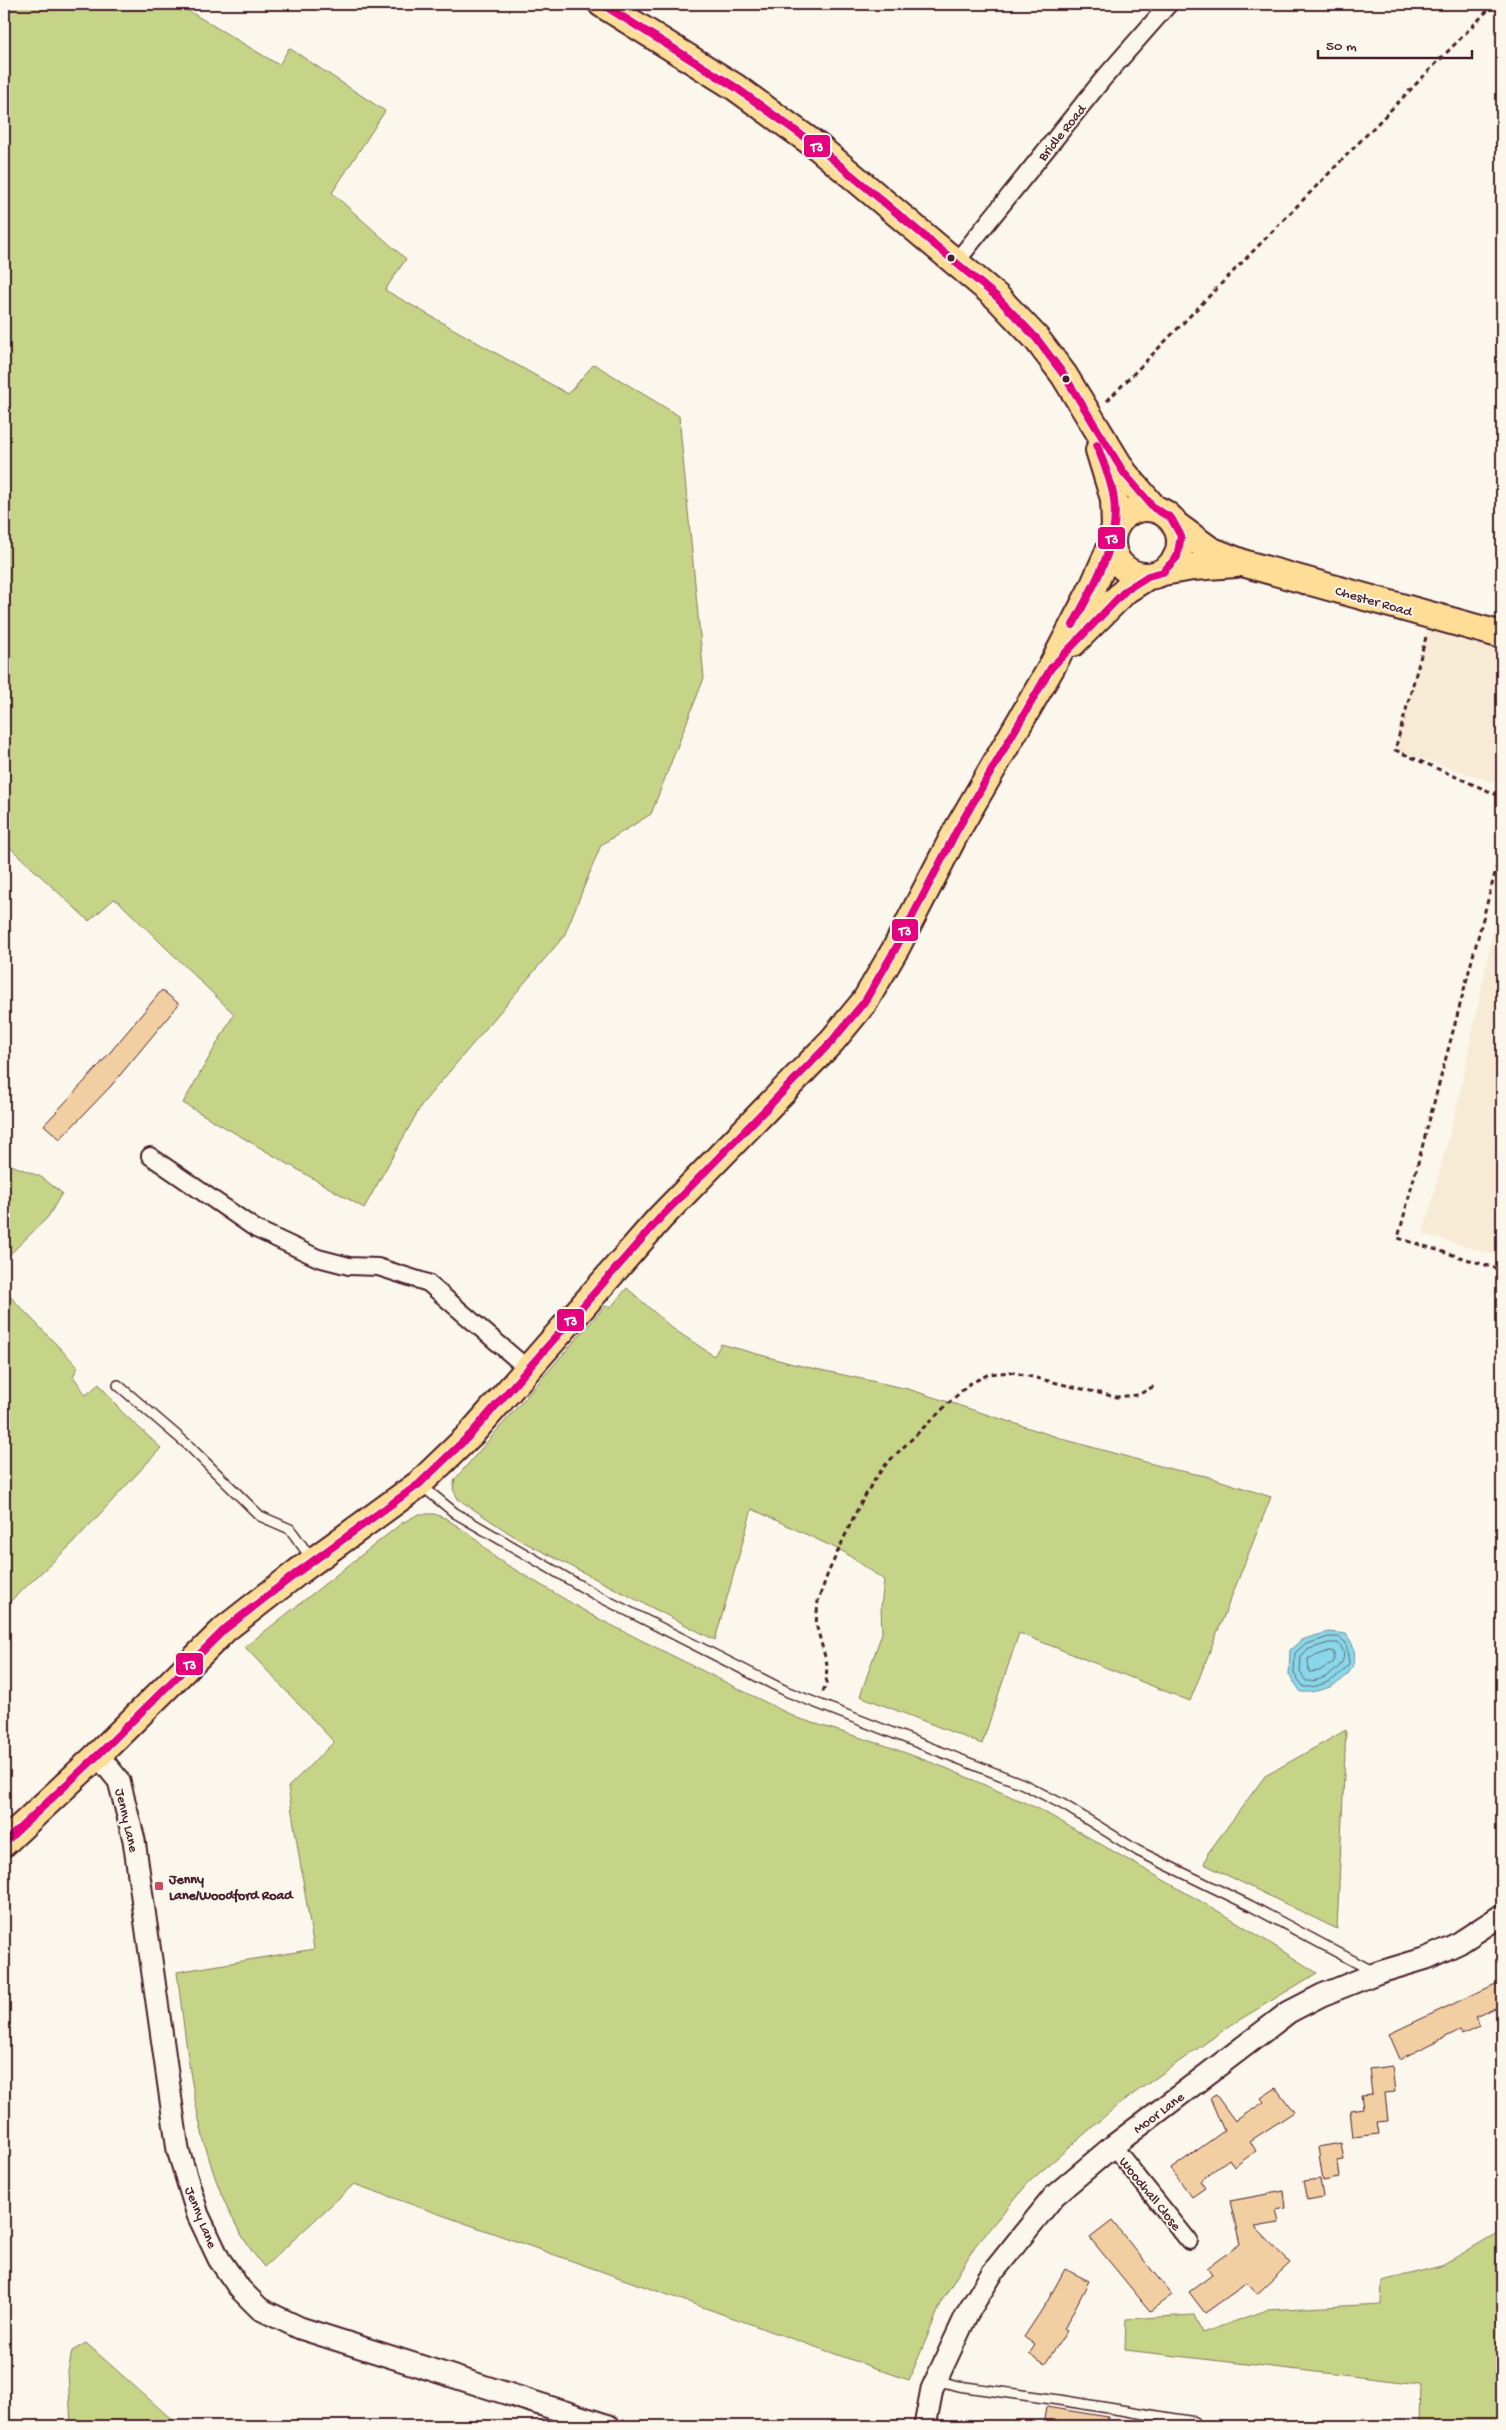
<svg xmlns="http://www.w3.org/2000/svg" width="1506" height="2430" viewBox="0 0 1506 2430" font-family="'Gochi Hand',sans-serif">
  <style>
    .built { fill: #f8ebd6 }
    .green { fill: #c6d488; stroke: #887a5a }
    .water { fill: #89d7e8; stroke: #708d9c }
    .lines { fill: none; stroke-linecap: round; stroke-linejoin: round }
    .shore { stroke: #636977; stroke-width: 1 }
    .building { fill: #f1cfa2; stroke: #4a1f2b }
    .service-casing { stroke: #4a1f2b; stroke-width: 12 }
    .minor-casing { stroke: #4a1f2b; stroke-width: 20 }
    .tertiary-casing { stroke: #4a1f2b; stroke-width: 25 }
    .primary-casing { stroke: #4a1f2b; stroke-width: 30 }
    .path { stroke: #4a1f2b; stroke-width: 3; stroke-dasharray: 5 4; stroke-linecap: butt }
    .service { stroke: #fbf7ec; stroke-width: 9 }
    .minor { stroke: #fbf7ec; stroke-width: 16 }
    .tertiary { stroke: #fbf7ec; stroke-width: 21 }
    .primary { stroke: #fedd96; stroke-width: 26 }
    .bus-1-casing { stroke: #fbf7ec; stroke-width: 11 }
    .bus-1 { stroke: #e5007d; stroke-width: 8 }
    .bus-dot { fill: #4a1f2b; stroke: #fbf7ec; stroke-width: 2 }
    .poi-dot { fill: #d1495b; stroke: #fbf7ec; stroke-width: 2 }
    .labels { text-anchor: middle; stroke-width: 4; stroke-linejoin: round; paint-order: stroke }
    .street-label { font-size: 14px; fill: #4a1f2b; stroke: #fbf7ec }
    .poi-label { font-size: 14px; font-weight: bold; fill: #4a1f2b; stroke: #fbf7ec; text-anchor: start }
    .line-badge { stroke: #fbf7ec; stroke-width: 2 }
    .badge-label { font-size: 14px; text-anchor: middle; font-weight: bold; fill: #fff }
  </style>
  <rect width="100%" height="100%" fill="#fbf7ec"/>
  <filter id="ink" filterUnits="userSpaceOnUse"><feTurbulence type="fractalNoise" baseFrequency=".02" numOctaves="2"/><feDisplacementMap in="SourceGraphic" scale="10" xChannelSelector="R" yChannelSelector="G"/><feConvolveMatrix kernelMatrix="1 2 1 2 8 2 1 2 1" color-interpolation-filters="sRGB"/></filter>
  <g filter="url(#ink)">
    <path class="built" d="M1428,628L1502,646V785L1395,750Z
      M1502,888V1257L1423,1234L1458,1101Z"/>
    <path class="green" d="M4,4H177L279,65L289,48L385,111L332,193L406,259L385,290L568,394L594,364L679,416L704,678L651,814L601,845L564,936L422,1104L364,1208L183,1103L234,1014L119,902L114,899L89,921L4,842Z
      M4,1162L41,1177L62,1193L48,1217L4,1260Z
      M627,1288L672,1328L714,1356L721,1344L793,1364L908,1389L1066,1440L1171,1469L1206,1476L1271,1497L1190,1701L1019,1633L982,1744L860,1696L882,1633L881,1607L884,1580L844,1552L752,1509L715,1640L518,1539L458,1499L453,1489L455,1479L605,1306L611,1307Z
      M4,1290L78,1367L73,1376L86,1395L99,1384L122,1412L161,1448L71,1545L4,1607Z
      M419,1514H434L445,1518L471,1535L497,1559L595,1617L797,1718L887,1746L946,1768L1039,1809L1237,1922L1317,1973L1231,2025L1119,2104L1029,2182L975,2246L943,2299L909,2380L354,2184L264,2267C198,2187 190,2071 177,1972L314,1949L288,1787L334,1742L245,1647L402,1523Z
      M1346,1730L1337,1929L1204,1864L1208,1853L1265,1776Z
      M1502,2230V2426H1419L1420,2384L1125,2350L1126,2319L1194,2315L1202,2333L1267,2310L1381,2304L1382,2281L1441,2266Z
      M86,2343L178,2425L181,2426H71L68,2372L72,2351Z"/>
    <path class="water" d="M1328,1632L1346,1634C1372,1668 1334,1694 1301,1692L1289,1675L1290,1650L1301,1640Z"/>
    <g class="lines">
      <path class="shore" d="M1329,1637H1339L1346,1643L1349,1663C1341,1678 1320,1688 1304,1687L1294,1674L1295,1653L1304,1645Z
        M1329,1643H1338C1357,1662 1324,1683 1306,1681L1300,1672L1301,1656L1307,1650Z
        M1330,1651L1334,1652V1662L1319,1671L1309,1672L1308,1659Z"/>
    </g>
    <path class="building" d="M162,990L179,1004L111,1086L60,1139L44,1125L97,1068Z
      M1502,1981V2005L1475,2017L1480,2026L1462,2035L1460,2030L1400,2059L1389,2034Z
      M1392,2066L1395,2092L1385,2093L1388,2121L1377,2122L1379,2134L1353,2137L1350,2110L1363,2108L1361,2095L1372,2094L1369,2069Z
      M1276,2088L1294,2112L1250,2141L1256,2151L1234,2167L1229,2159L1200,2181L1205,2188L1192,2197L1171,2169L1224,2131L1210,2098L1216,2095L1235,2121L1264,2102L1261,2098Z
      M1341,2143L1344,2160L1337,2161L1339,2178L1323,2181L1318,2147Z
      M1320,2179L1323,2197L1307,2200L1303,2181Z
      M1284,2191L1286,2208L1276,2210L1279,2223L1255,2227L1290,2263L1257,2294L1247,2283L1205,2313L1189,2292L1212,2275L1207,2268L1240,2244L1230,2201Z
      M1112,2221L1172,2295L1150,2311L1090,2238Z
      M1065,2269L1089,2281L1064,2329L1067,2331L1045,2364L1029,2354L1035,2345L1024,2337L1047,2302Z
      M1046,2407L1108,2417L1107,2426H1043Z"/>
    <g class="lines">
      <g class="service-casing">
        <path id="service" d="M118,1385L188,1445L260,1516L290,1529L311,1558
          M422,1486L455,1513L596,1595L788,1692L1023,1784L1064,1805L1138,1851L1251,1906L1374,1972
          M936,2380L958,2386L1059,2400L1195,2422"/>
      </g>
      <g class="minor-casing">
        <path id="minor" d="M956,262L1103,79L1169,4
          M150,1156L256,1229L318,1258L349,1266L378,1267L428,1283L529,1370
          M1113,2146L1189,2241"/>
      </g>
      <g class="tertiary-casing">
        <path id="tertiary" d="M98,1755L119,1781L134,1840L178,2150L198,2215L219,2259L240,2289L260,2309L300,2328L609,2426
          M925,2426L932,2389L967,2314L993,2272L1055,2195L1113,2146L1289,2012L1322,1995L1377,1973L1427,1958L1459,1943L1502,1915"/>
      </g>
      <g class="primary-casing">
        <path id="primary" d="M602,4L735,87L818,147L997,297L1036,338L1064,375L1124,473L1154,508
          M1099,450L1114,499L1115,527
          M1112 542a34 34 0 1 1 68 0a34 34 0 1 1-68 0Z
          M1177,526L1210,550L1246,564L1502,635
          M1163,572L1193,567L1236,564
          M1073,643L1126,590L1148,576
          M4,1843L98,1755L225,1629L298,1572L419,1484L471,1434L660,1218L832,1041L865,1001L896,948L956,832L1051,668L1093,587L1112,544"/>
      </g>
      <path class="path" d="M1107,401L1494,4
        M1426,637L1395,750L1502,797
        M1502,847L1398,1238L1502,1270
        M823,1692L826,1683L827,1664L816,1624L818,1601L828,1573L855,1514L874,1480L887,1463L951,1401L969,1384L989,1374L1011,1372L1116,1397L1138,1395L1156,1385"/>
      <use href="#service" class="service"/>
      <use href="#minor" class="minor"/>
      <use href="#tertiary" class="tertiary"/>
      <use href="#primary" class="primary"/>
      <g class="bus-1-casing">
        <path id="bus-1" d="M1073,625C1093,586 1120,545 1114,500C1112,481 1103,463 1097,445
          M4,1843L98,1755L225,1629L298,1572L419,1484L471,1434L660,1218L832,1041L865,1001L896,948L956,832L1051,668L1126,590L1148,576L1163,572L1177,557L1181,536L1171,518L1154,508L1124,473L1064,375L1036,338L997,297L818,147L735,87L602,4"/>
      </g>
      <use href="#bus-1" class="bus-1"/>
    </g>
  </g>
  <g class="bus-dot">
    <circle cx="951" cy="258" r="4.5"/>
    <circle cx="1066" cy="379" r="4.5"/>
  </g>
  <rect class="poi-dot" x="154" y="1881" width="10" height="10" rx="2.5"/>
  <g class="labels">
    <g class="street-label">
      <text transform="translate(1061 132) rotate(-51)" y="5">Bridle Road</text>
      <text transform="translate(1374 600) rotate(16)" y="5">Chester Road</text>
      <text transform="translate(128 1820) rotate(77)" y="5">Jenny Lane</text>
      <text transform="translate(1158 2112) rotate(-37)" y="5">Moor Lane</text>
      <text transform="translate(1151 2193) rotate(51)" y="5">Woodhall Close</text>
      <text transform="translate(202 2217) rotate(68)" y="5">Jenny Lane</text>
    </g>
    <g class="poi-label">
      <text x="169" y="1883">Jenny<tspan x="169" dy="16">Lane/Woodford Road</tspan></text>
    </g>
  </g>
  <g class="line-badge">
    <rect x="803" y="134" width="28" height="24" rx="5" fill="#e5007d"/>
    <rect x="1097" y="526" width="29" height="24" rx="5" fill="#e5007d"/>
    <rect x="891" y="918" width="28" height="24" rx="5" fill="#e5007d"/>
    <rect x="556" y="1308" width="29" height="24" rx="5" fill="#e5007d"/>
    <rect x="175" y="1652" width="29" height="24" rx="5" fill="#e5007d"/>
  </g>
  <g class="badge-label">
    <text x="817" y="151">T3</text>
    <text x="1112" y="543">T3</text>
    <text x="905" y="935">T3</text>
    <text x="571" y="1325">T3</text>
    <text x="190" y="1669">T3</text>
  </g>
  <rect width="1506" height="2430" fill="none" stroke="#fbf7ec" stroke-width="20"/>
  <rect x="10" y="10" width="1486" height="2410" fill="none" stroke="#4a1f2b" stroke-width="2" filter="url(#ink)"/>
  <path d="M1318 50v8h154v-8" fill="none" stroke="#4a1f2b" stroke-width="2.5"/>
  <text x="1326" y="50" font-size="15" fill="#4a1f2b" stroke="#fbf7ec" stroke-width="4" paint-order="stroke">50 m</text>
</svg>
